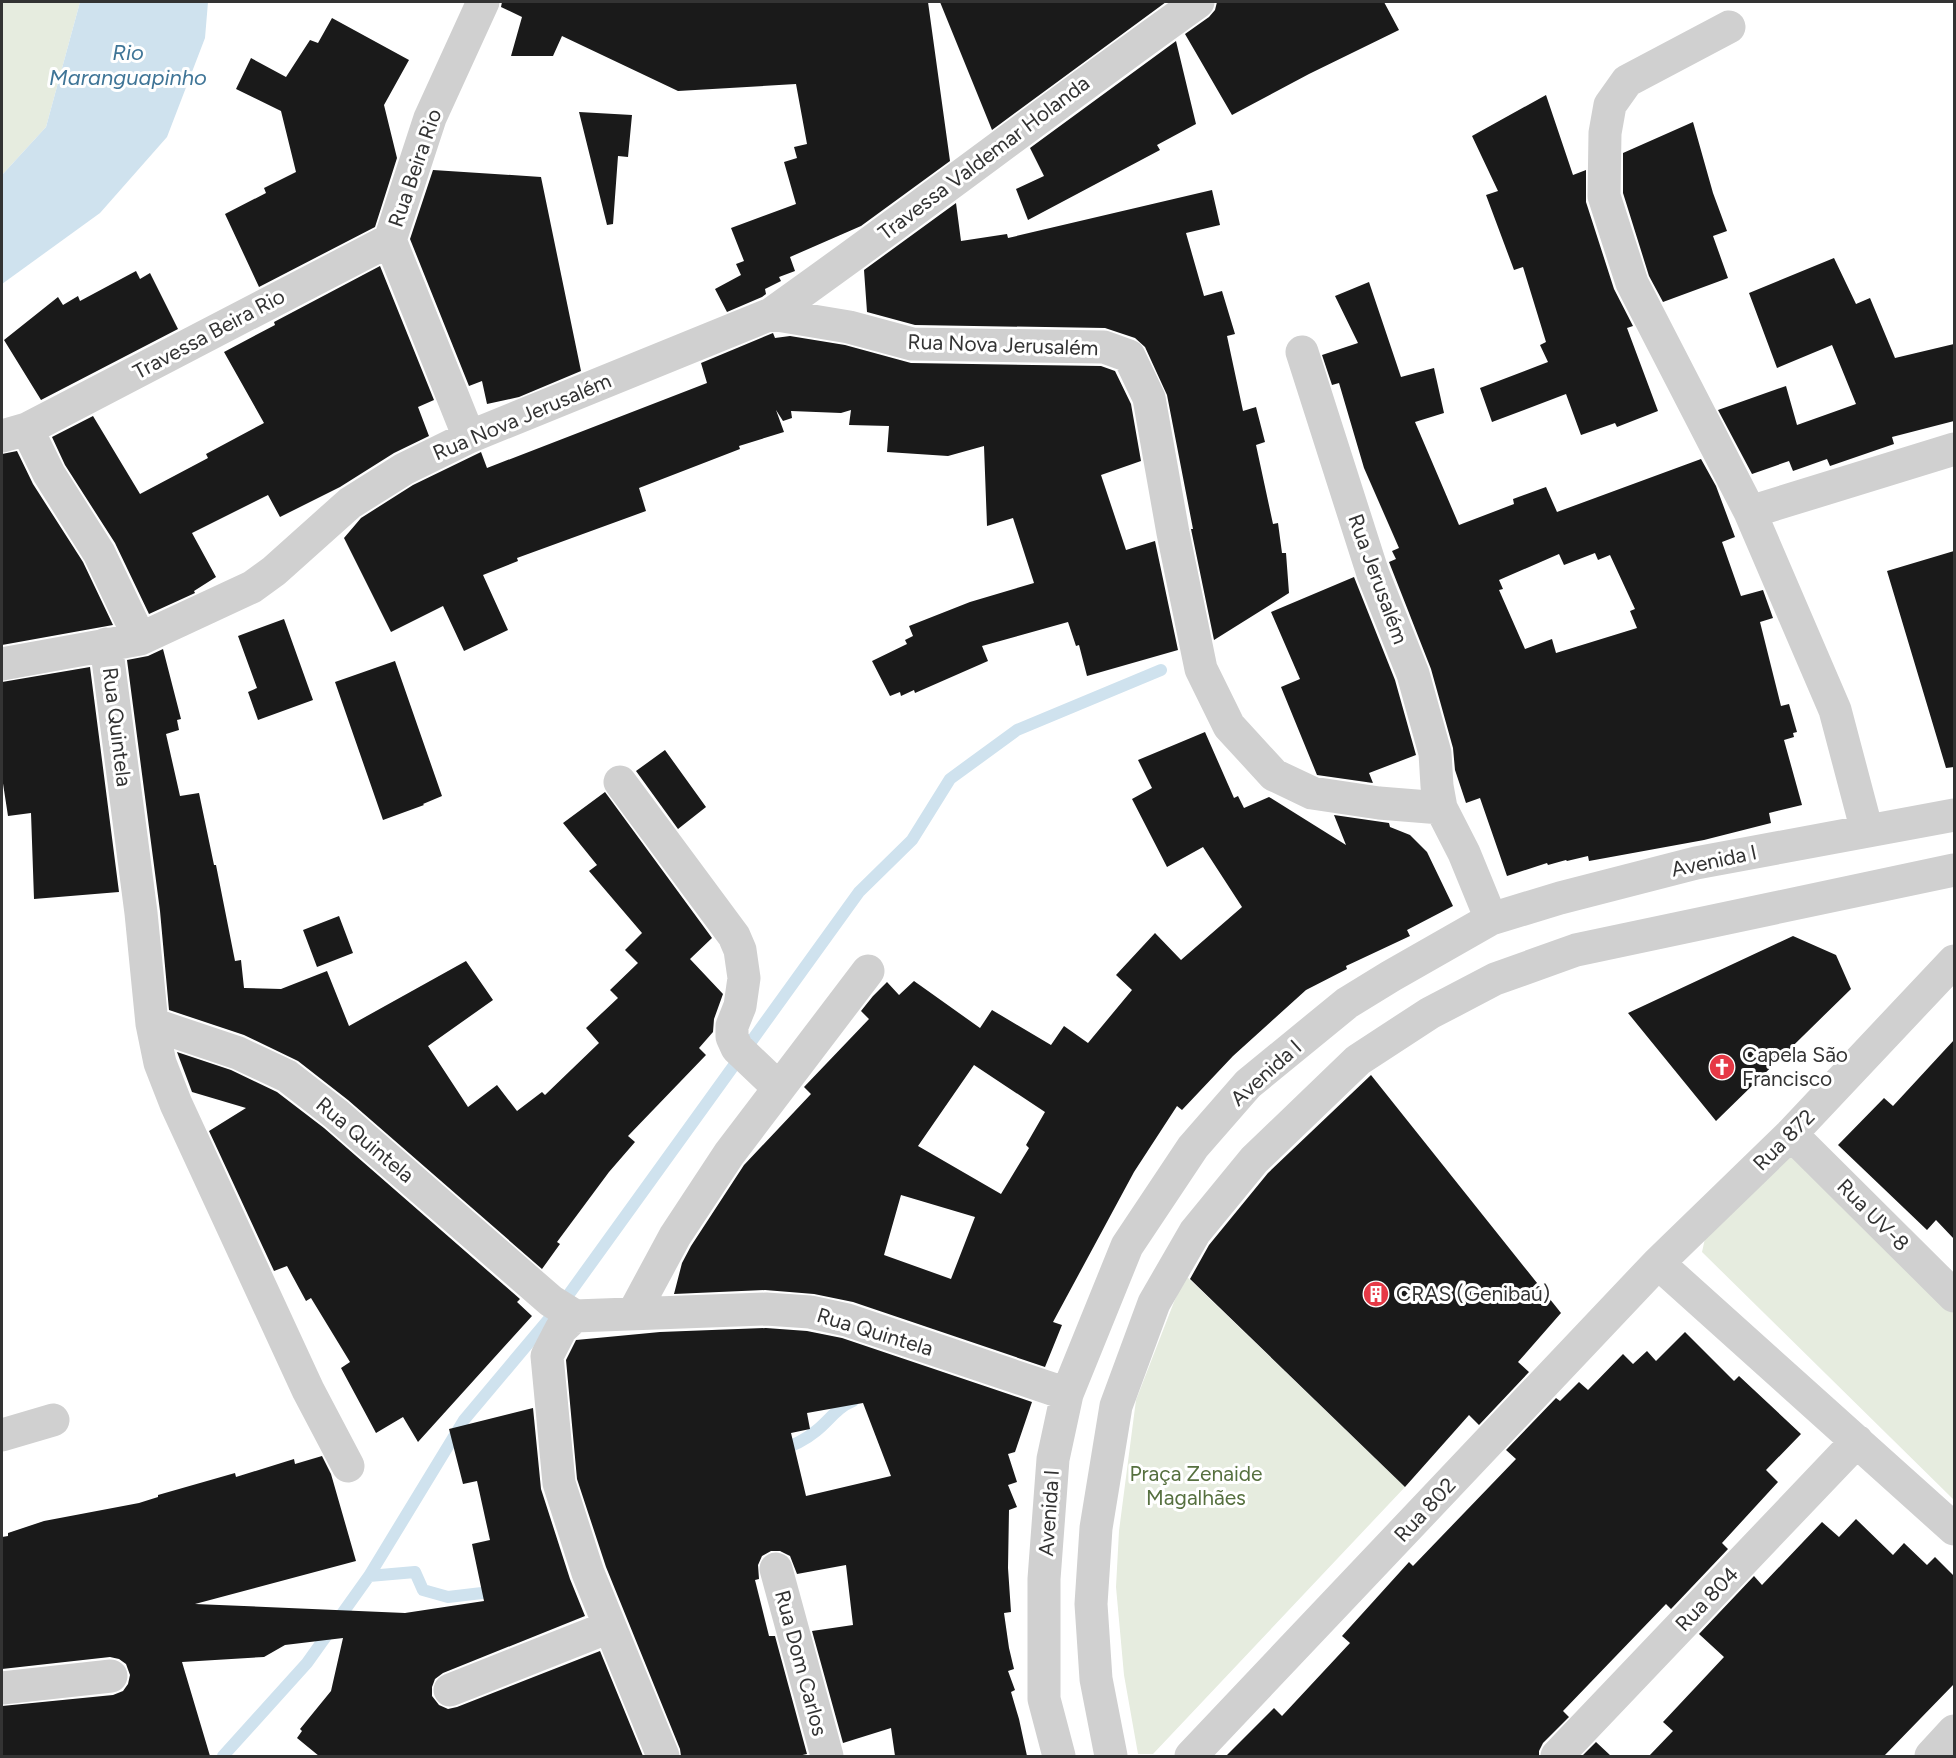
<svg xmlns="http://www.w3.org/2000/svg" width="1956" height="1758" viewBox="0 0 1956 1758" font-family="Figtree,sans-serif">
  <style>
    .green { fill: #e6ecdf }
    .water { fill: #cfe2ee }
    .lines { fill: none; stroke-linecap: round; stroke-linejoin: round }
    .stream { stroke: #cfe2ee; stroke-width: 12 }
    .building { fill: #1a1a1a; fill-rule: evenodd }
    .minor { stroke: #d0d0d0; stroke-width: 33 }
    .labels { text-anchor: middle; stroke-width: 6; stroke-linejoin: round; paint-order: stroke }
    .street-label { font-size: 21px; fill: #333; stroke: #fff }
    .poi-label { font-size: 21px; fill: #333; stroke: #fff; text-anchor: start }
    .park-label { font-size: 21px; fill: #56703f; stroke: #fff }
    .water-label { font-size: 22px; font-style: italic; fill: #3f7597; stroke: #fff }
  </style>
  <rect width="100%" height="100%" fill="#fff"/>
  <path class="green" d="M2,2H80L46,127L2,175Z
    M1773,1153L1802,1155L1954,1309V1500L1702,1252L1708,1225Z
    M1186,1276L1405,1487L1153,1754H1138L1124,1675L1116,1587L1119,1531L1136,1400L1174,1302Z"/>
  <path class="water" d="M80,2H208L205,38L167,137L100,213L2,284V175L46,127Z"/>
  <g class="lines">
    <path class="stream" d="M779,1450C793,1446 805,1440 816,1431C830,1420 836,1408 853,1401
      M369,1576L415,1572L423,1590L448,1597L482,1593L497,1588
      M223,1756L307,1663L369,1576L464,1420L564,1301L859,892L912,840L950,779L1017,730L1161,670"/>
  </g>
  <path class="building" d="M502,2H928L950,161L861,226L790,257L795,271L779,277L781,281L765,289L766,294L762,297L727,312L715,289L741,275L736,264L744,261L731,228L796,204L784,162L797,158L794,147L807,144L796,84L678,91L562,36L553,56H511L522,17L501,7Z
    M940,2H1166L992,130Z
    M1217,2H1384L1399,30L1309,74L1232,115L1185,34L1209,17L1215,10Z
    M332,18L409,60L384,105L397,158L375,227L259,287L225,214L266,193L264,188L296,172L281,111L236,89L251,58L286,77L310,40L318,43Z
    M1176,41L1196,124L1157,145L1160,150L1028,220L1016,189L1044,176L1030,148Z
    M1546,95L1573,175L1586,170V202L1614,289L1633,326L1627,328L1658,411L1617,427L1615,423L1581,435L1566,394L1492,422L1480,388L1548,362L1540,345L1546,342L1523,267L1514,270L1486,195L1498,191L1472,136Z
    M579,112L632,115L628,157L618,156L613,224L607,225Z
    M1693,122L1713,193L1727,231L1713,236L1728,278L1663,302L1649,276L1623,193V153Z
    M433,170L541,177L581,371L519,397L487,404L482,381L469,386L410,239Z
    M1212,190L1220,225L1186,233L1204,296L1222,291L1235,334L1227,336L1243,411L1256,407L1265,442L1256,445L1273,524L1278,523L1282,553H1286L1289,593L1214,640L1191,529H1193L1167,395L1145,347L1135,338L1105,328L915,325L867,312L864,270L956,203L961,241L1007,234L1008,238Z
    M1834,258L1856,304L1870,298L1895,358L1954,344V421L1892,437L1894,444L1830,466L1827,459L1793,471L1789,461L1752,474L1718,410L1786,386L1797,425L1856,404L1832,345L1777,368L1749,293Z
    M380,266L434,400L418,407L429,436L394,453L340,487L280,517L268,495L192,533L216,577L194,591L195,593L149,614L115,543L65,465L52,437L93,416L140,494L208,458L206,454L264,423L224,352L275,325L274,322Z
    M136,271L140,279L150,273L178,329L41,400L4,340L58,297L63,305L78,296L80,301Z
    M1369,282L1401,377L1434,368L1444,413L1415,422L1459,525L1514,504L1513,499L1546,487L1557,512L1701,459L1716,486L1735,537L1722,542L1741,596L1763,590L1773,618L1760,622L1781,706L1789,704L1797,732L1793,733L1794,737L1784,740L1802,805L1769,813L1771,823L1704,840L1589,861L1588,856L1567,861L1566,860L1548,865L1547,863L1507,876L1480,798L1466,803L1455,770L1453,748L1431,669L1389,562L1396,559L1392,551L1399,548L1364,468L1339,383L1332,385L1322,355L1358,343L1335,296ZM1595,553L1598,560L1610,555L1635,609L1630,611L1637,628L1556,653L1552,639L1525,649L1499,590L1503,589L1499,580L1559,554L1564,565Z
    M773,333L775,338L790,336L845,345L911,363L1101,366L1115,371L1131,404L1141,461L1101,475L1126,550L1155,541L1178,650L1087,676L1079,645L1076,646L1068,622L982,646L988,661L915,693L914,690L901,696L900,692L890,696L872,661L907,644L905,640L913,636L909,626L970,602L1034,583L1013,518L987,526L984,446L948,456L887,452L889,426L849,425L851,410L841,413L791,411L792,418L783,421L776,410L784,432L739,446L740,449L639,488L646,511L517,558L518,561L483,575L508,630L464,651L443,606L391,632L344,538L361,518L413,485L481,452L487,468L707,383L701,363Z
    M17,451L33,484L83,562L113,625L2,645V454Z
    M1954,551V767L1946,768L1887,571Z
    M1354,577L1395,680L1416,755L1369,773L1373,783L1317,775L1281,687L1300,679L1271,612Z
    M284,619L313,700L258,720L248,692L257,688L238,636Z
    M163,649L181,719L177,720L179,730L166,734L180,796L199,793L214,865H216L235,961L241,960L244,988L281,989L327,971L349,1026L466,961L493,1000L428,1046L468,1107L497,1085L517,1111L542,1092L545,1095L599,1043L586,1028L618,998L610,990L638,963L625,950L642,933L589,871L597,865L563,823L605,792L712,938L690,959L723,994L714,1019L713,1032L699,1048L706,1055L628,1136L635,1142L609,1172L557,1242L560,1244L542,1269L348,1100L298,1061L244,1035L169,1010L160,911L127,660L148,656Z
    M395,661L442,796L423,804L424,805L383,820L335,682Z
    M90,667L119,892L34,899L31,813L8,816L2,777V682Z
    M1205,732L1234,798L1238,796L1244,808L1269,797L1346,845L1334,815L1389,823L1390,827L1410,835L1427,852L1453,906L1407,930L1410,936L1346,966L1347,969L1306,990L1233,1056L1182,1110L1177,1106L1134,1172L1053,1322L1062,1325L1045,1367L853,1302L814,1294L765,1290L674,1294L682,1263L691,1246L744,1165L811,1094L804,1087L869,1019L861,1011L873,996L887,982L899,995L914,981L980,1028L992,1010L1051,1045L1064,1026L1088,1043L1132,990L1116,975L1155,933L1181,960L1242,907L1203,847L1167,867L1132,799L1152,788L1138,760ZM974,1065L1045,1112L1026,1145L1029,1148L1001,1194L918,1146ZM901,1195L975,1217L951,1279L884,1255Z
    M665,750L706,807L678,829L636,771Z
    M339,916L353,953L317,967L303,930Z
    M1793,936L1836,955L1851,989L1716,1121L1628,1013Z
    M1954,1040V1239L1936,1220L1927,1230L1838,1145L1884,1098L1893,1106Z
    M177,1052L231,1070L277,1092L324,1128L520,1299L517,1302L532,1316L418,1442L403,1417L376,1433L341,1368L350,1362L311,1298L306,1301L287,1266L274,1271L209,1131L246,1108L192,1092Z
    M1371,1075L1561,1313L1518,1362L1529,1372L1479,1425L1469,1415L1405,1487L1190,1279L1209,1245L1268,1173Z
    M766,1328L807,1331L842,1338L1032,1402L1015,1452L1008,1454L1017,1482L1008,1485L1017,1507L1009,1510L1008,1568L1011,1612L1004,1613L1009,1648L1014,1669L1008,1671L1015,1690L1011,1692L1019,1719L1027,1756H895L891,1728L843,1743L812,1631L853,1625L846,1565L797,1574L790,1556L780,1551H771L762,1556L758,1565L759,1579L755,1580L769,1636H775L807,1754L798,1756H681L680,1749L606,1567L577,1479L566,1360L576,1340L660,1332ZM863,1403L891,1476L806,1496L791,1433L810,1429L807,1413Z
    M1685,1332L1734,1381L1739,1376L1801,1434L1766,1470L1778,1482L1722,1543L1728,1549L1671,1609L1666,1604L1563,1711L1569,1717L1543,1743L1539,1751V1756H1226L1274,1708L1282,1716L1350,1643L1342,1636L1409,1562L1413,1566L1516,1459L1506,1450L1556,1398L1560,1401L1579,1382L1588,1390L1623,1354L1633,1364L1647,1351L1656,1361Z
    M533,1408L541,1489L570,1579L585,1616L443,1673L435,1679L432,1687V1696L439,1705L448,1709L457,1707L600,1651L643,1756H319L297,1738L302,1731L300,1729L331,1691L343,1638L285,1645L264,1657L182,1662L210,1756H2V1706L113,1695L123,1691L128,1684L130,1675L126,1664L119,1659L110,1657L2,1669V1537L8,1536V1533L44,1521L139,1503L158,1497V1495L235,1473L236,1477L294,1459L295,1464L322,1456L331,1474L356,1561L195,1604L405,1613L484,1601L472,1544L490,1540L477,1481L463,1484L449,1429Z
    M1856,1519L1893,1555L1904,1543L1927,1565L1935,1557L1954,1576V1684L1884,1756H1649L1673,1731L1663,1722L1724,1657L1699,1634L1754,1576L1762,1585L1822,1522L1839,1537Z
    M1596,1742L1611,1756H1582Z"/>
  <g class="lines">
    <path class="minor" d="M1729,27L1627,81L1610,105L1605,133L1604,196L1632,283L1750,512L1835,710L1867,831
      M771,314C915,212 1055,104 1198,2
      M1302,352L1373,574L1413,674L1435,753L1437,786L1441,808
      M27,429L49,474L99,553L140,639
      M2,436L27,429L390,240
      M469,437L390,240L430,118L483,2
      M1750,512L1954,449
      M106,644L141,913L152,1024L160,1063L176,1104L308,1390L348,1466
      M2,664L140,639L252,587L274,571L350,503L404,469L469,437L771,314L849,327L912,344L1104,347L1129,356L1149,398L1173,533L1201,669L1229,726L1274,775L1312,793L1379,803L1441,808L1464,853L1491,919
      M620,782L734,936L740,950L744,978L740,1006L732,1026V1037L737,1048L779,1088
      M152,1024L238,1053L287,1076L336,1114L551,1301L575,1316L766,1309L810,1312L847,1320L1067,1394
      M1791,1134L1954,1296
      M1658,1263L1954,1529
      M633,1314L675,1236L729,1154L868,971
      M575,1316L561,1329L547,1356L559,1483L588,1573L663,1756
      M2,1435L53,1420
      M776,1569L827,1756
      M2,1688L111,1676
      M450,1690L609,1627
      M1059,1756L1044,1699V1579L1053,1459L1067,1394L1127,1246L1193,1147L1248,1084L1347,1003L1391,976L1491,919L1560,898L1696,863L1954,815
      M1111,1756L1096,1679L1091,1604L1096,1528L1116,1406L1154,1303L1195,1232L1254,1160L1358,1060L1430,1013L1495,979L1576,950L1954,870
      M1191,1756L1658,1263L1791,1134L1954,961
      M1557,1756L1857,1441
      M1931,1756L1954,1731"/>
  </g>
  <defs>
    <g id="church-disc" transform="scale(1.35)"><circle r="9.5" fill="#e63946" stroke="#fff"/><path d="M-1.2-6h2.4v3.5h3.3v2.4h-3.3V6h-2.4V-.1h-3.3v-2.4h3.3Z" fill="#fff"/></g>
    <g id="building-disc" transform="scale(1.35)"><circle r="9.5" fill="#e63946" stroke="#fff"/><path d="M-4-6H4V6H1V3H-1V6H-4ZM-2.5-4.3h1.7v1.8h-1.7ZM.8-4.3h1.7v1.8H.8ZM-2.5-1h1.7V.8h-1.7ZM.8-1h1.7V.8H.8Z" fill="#fff"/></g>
  </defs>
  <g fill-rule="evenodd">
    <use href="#church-disc" x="1722" y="1067"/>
    <use href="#building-disc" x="1376" y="1294"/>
  </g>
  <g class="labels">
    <g class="street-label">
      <text transform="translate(984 158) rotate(-37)" y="7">Travessa Valdemar Holanda</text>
      <text transform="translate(415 168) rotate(-71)" y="7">Rua Beira Rio</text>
      <text transform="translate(209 334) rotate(-28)" y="7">Travessa Beira Rio</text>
      <text transform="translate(1003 345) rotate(2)" y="7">Rua Nova Jerusalém</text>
      <text transform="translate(522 417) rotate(-23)" y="7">Rua Nova Jerusalém</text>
      <text transform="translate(1378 579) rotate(70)" y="7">Rua Jerusalém</text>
      <text transform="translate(117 727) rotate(83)" y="7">Rua Quintela</text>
      <text transform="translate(1714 861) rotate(-12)" y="7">Avenida I</text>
      <text transform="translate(1266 1073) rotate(-42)" y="7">Avenida I</text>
      <text transform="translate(365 1140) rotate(40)" y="7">Rua Quintela</text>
      <text transform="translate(1784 1140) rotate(-45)" y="7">Rua 872</text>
      <text transform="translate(1873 1215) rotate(45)" y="7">Rua UV-8</text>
      <text transform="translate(875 1332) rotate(17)" y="7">Rua Quintela</text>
      <text transform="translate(1425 1510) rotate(-47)" y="7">Rua 802</text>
      <text transform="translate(1049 1513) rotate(-86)" y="7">Avenida I</text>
      <text transform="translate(1707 1599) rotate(-46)" y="7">Rua 804</text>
      <text transform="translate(801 1663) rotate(75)" y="7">Rua Dom Carlos</text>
    </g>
    <g class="poi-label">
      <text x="1742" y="1062">Capela São<tspan x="1742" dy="24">Francisco</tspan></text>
      <text x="1396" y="1301">CRAS (Genibaú)</text>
    </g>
    <g class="park-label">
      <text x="1196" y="1481">Praça Zenaide<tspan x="1196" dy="24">Magalhães</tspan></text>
    </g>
    <g class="water-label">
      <text x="128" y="60">Rio<tspan x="128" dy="25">Maranguapinho</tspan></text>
    </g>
  </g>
  <rect width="1956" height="1758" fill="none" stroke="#333333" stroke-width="6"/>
</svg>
